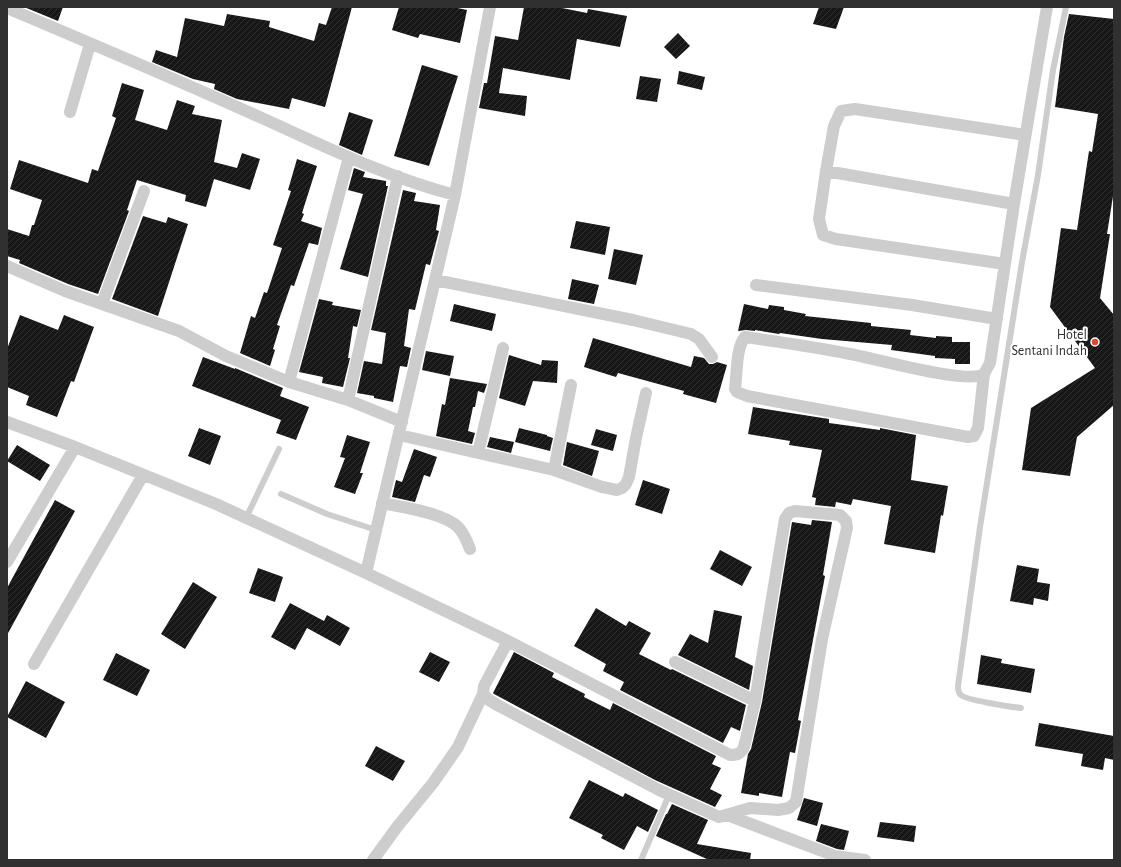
<svg xmlns="http://www.w3.org/2000/svg" width="1121" height="867" viewBox="0 0 1121 867" font-family="'Alegreya Sans',sans-serif">
  <style>
    .building { fill: url(#building-hatch) }
    .lines { fill: none; stroke-linecap: round; stroke-linejoin: round }
    .lane { stroke: #cdcdcd; stroke-width: 6 }
    .street { stroke: #cdcdcd; stroke-width: 12 }
    .poi-dot { fill: #dd483c; stroke: #fff; stroke-width: 1.5 }
    .labels { text-anchor: middle; stroke-width: 4; stroke-linejoin: round; paint-order: stroke }
    .poi-label { font-size: 14px; fill: #303030; stroke: #fff; text-anchor: end }
  </style>
  <defs>
    <pattern id="building-hatch" width="6" height="6" patternUnits="userSpaceOnUse"><rect width="6" height="6" fill="#171717"/><path d="M-1 1l2-2M0 6l6-6M5 7l2-2" fill="none" stroke="#303030"/></pattern>
  </defs>
  <rect width="100%" height="100%" fill="#fff"/>
  <path class="building" d="M24,7H63L58,21Z
    M332,7H352L325,107L292,98L289,109L237,99L214,89L215,84L193,79L152,62L156,50L177,57L185,18L224,26L227,14L251,18L270,21L269,27L314,41L319,23L326,25Z
    M399,7H453L467,10L460,43L420,34L418,38L392,30Z
    M524,7H557L587,13L588,9L627,16L620,47L577,39L570,80L503,68L499,93L527,96L525,116L479,108L484,83H487L495,36L518,40Z
    M819,7H844L836,29L813,24Z
    M1069,14L1114,19V190L1107,234H1110L1100,298L1114,315V405L1077,437L1070,476L1022,470L1031,408L1095,368L1050,307L1061,228L1077,230L1089,151L1092,152L1098,114L1055,107L1064,37Z
    M678,33L690,46L676,59L664,47Z
    M422,65L458,76L429,166L394,156Z
    M679,71L705,77L702,90L677,84Z
    M640,76L661,79L657,102L636,99Z
    M122,83L144,90L135,120L167,130L177,100L195,106L192,114L222,120L214,162L237,168L242,153L260,159L250,190L214,179L206,207L185,201L186,195L137,180L127,210L129,211L98,294L68,284L19,263L20,260L7,256V229L29,236L32,225H34L42,200L10,189L19,160L88,183L92,169L98,171L116,118L112,116Z
    M349,112L373,120L362,155L339,145Z
    M297,159L317,166L302,213L304,214L301,221L322,228L318,245L309,243L294,286L291,285L277,325L280,326L273,349L275,350L270,366L240,353L251,316L255,318L264,292L267,293L282,248L273,245L291,191L288,190Z
    M354,168L365,172L363,177L386,181V186H388L368,277L340,269L363,194L348,190Z
    M403,190L416,193L414,201L440,205L436,230L439,231L430,265L426,264L415,310L409,309L404,346L411,348L407,367L400,366L393,402L374,398V396L357,393L364,361L382,364L386,333L371,330Z
    M143,216L166,223L168,217L188,224L158,316L112,299Z
    M576,221L610,227L605,255L570,248Z
    M614,249L643,255L636,285L608,279Z
    M572,279L599,285L594,304L568,299Z
    M319,299L333,302L332,305L361,310L357,327L353,326L348,358H350L343,387L322,383L323,377L299,372Z
    M454,304L496,314L492,331L450,321Z
    M744,304L768,309L769,305L784,307V310L806,314L805,316L871,323V326L911,330L910,335L936,338V336L952,337V342H970V364H955V359L935,358V356L891,350L892,345L822,339L780,333L779,334L755,330V331L746,330L738,331Z
    M20,315L58,330L64,315L94,327L74,382L71,381L57,417L26,405L29,396L7,387V349Z
    M593,338L691,367L694,356L704,358L709,364H713L717,362L727,365L716,403L683,394L684,391L618,373L616,377L584,367Z
    M426,351L454,356L450,376L422,370Z
    M509,355L541,365L542,360L558,361L557,383L533,381L525,406L499,398Z
    M203,357L235,369V368L283,388L280,396L309,407L296,440L276,433L281,420L192,386Z
    M450,378L487,384L484,393L478,391L475,407H473L468,431L475,433L472,444L436,436L442,404L445,405Z
    M753,407L829,419V423L880,430V428L916,435L911,480L948,486L943,516L941,515L935,553L884,544L891,506L853,499L851,505L836,502L835,507L815,505L816,498L812,497L822,450L789,445L790,441L748,434Z
    M199,428L221,436L210,465L188,456Z
    M519,428L547,435V436L553,438L550,451L515,442Z
    M596,429L617,435L613,451L591,445Z
    M347,435L370,442L360,473H363L355,494L334,487L345,458L340,457Z
    M490,437L514,442L511,453L487,447Z
    M567,442L599,451L592,476L563,465Z
    M17,445L50,465L40,481L7,461Z
    M414,449L437,457L430,477L424,475L415,502L392,497L396,480L402,482Z
    M643,480L670,489L662,514L635,505Z
    M55,500L75,511L7,635V588Z
    M812,520L832,522L823,575L825,576L798,720L801,721L795,753L790,752L782,797L759,793V796L741,793L748,754L751,749L762,702L792,522L811,525Z
    M720,550L752,567L742,586L710,569Z
    M1017,565L1039,569L1037,582L1050,584L1048,601L1034,598L1033,605L1010,601Z
    M258,568L283,577L275,602L249,593Z
    M193,582L217,597L185,649L161,634Z
    M290,603L324,621L327,615L350,628L340,646L307,628L295,650L271,637Z
    M596,608L626,626L629,621L651,633L639,654L671,670L672,669L746,705L740,731L731,727L723,743L620,690L624,682L603,671L606,664L574,646Z
    M714,610L742,616L735,657L753,666L749,690L678,655L690,634L708,643Z
    M430,652L450,662L439,682L419,672Z
    M514,652L554,673L552,677L585,694L584,697L610,710L613,703L716,756L712,764L721,768L710,789L722,795L715,807L655,780L494,694L493,693Z
    M116,653L150,670L137,696L103,680Z
    M981,655L1002,659L1001,663L1035,669L1031,693L977,684Z
    M26,681L65,702L46,738L7,717Z
    M1039,723L1114,736V760L1105,758L1103,770L1081,766L1083,754L1035,746Z
    M376,746L405,761L393,781L365,766Z
    M589,780L623,797L625,793L658,810L648,832L637,826L624,850L601,838L603,835L569,818Z
    M804,798L823,803L817,826L797,820Z
    M672,804L708,820L697,844L751,853L750,860H709L656,836L666,814H667Z
    M880,822L916,826L914,842L877,837Z
    M821,824L849,831L844,850L837,849L816,841Z"/>
  <g class="lines">
    <path class="lane" d="M281,494L327,514L376,530
      M246,518L279,449
      M1021,708C1012,707 965,700 961,695C958,693 958,689 958,686L980,527L1022,262L1038,175L1053,70L1066,7
      M641,860L669,795"/>
    <path class="street" d="M7,8C90,43 173,78 255,115C320,144 385,177 455,195
      M70,112L90,44
      M826,171L1014,204
      M1005,264L836,239L823,235L819,219L826,171L834,126L841,111L855,109L1025,135
      M7,266L65,291L179,331L226,356L289,382L348,400L402,422
      M435,280L633,320L691,334L699,339L712,357
      M756,285L912,305L997,319
      M102,304L144,191
      M984,374L978,428L974,436L968,437L747,396L737,392L735,389C737,374 736,347 745,337C780,342 816,347 850,354C874,358 968,385 984,374L990,363L1014,204L1047,7
      M289,382L349,157
      M348,400L398,176
      M7,422L75,447L216,504L366,573L455,195L490,7
      M399,435L554,470L602,487L617,490L622,488L626,484L629,477L636,438L646,393
      M478,453L503,348
      M554,470L571,385
      M382,503C402,507 444,513 458,527C464,533 467,541 470,549
      M795,511L840,515L846,521L847,528L822,639L796,802L789,808L778,810L750,808L719,817L659,790L499,706L489,700L483,694L484,686L508,641L730,755C737,755 741,754 744,747L755,701L785,519L789,513Z
      M7,562L75,447
      M366,573L508,641
      M675,662L755,701
      M34,664L143,475
      M727,815L822,851L835,856L865,860
      M373,860L397,827L433,783L458,747L483,694"/>
  </g>
  <circle class="poi-dot" cx="1095" cy="342" r="4"/>
  <g class="labels">
    <g class="poi-label">
      <text x="1087" y="339">Hotel<tspan x="1087" dy="16">Sentani Indah</tspan></text>
    </g>
  </g>
  <rect width="1121" height="867" fill="none" stroke="#303030" stroke-width="16"/>
</svg>
